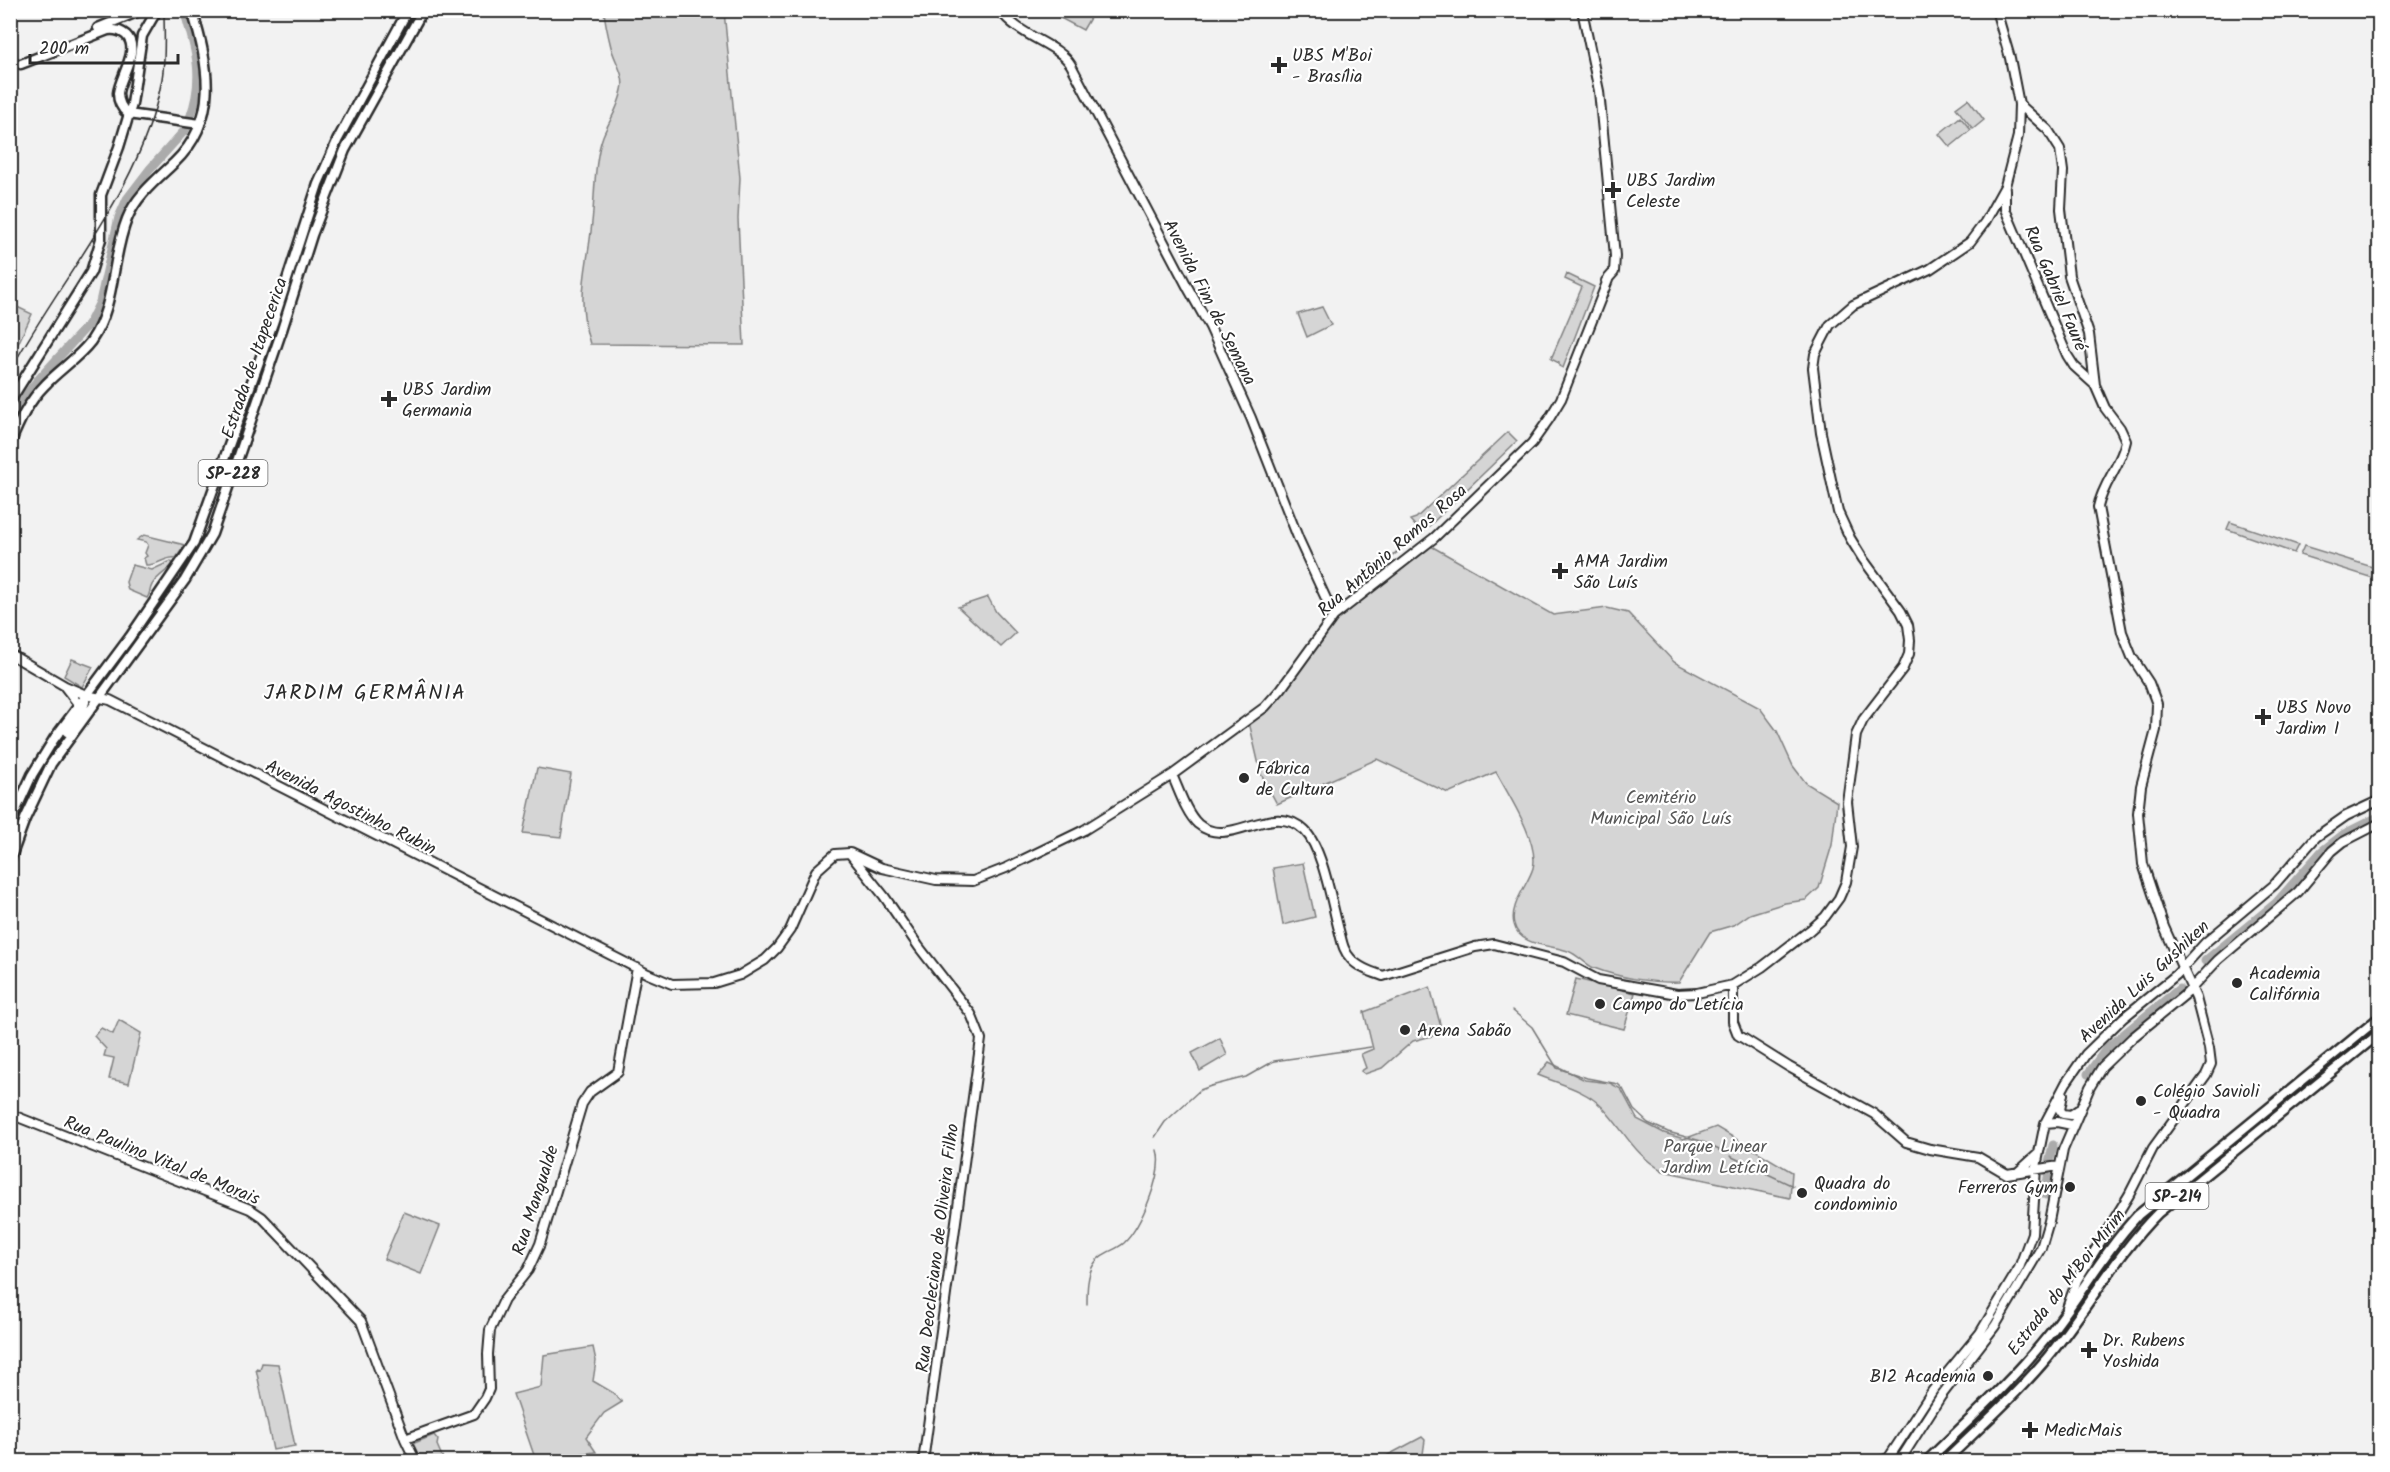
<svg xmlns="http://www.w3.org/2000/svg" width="2390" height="1472" viewBox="0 0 2390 1472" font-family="Kalam,sans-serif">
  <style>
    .green { fill: #d5d5d5; stroke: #808080; stroke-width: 1.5 }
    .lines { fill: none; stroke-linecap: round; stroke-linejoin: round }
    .stream { stroke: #787878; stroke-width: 1.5 }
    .river { stroke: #ababab; stroke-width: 9 }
    .secondary-casing { stroke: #2b2b2b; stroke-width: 12 }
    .primary-casing { stroke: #2b2b2b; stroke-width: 13 }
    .secondary { stroke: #fff; stroke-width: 8 }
    .primary { stroke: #fff; stroke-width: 8 }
    .rail { stroke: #2b2b2b; stroke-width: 1.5 }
    .poi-dot { fill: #2b2b2b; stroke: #fff; stroke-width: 2 }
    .labels { text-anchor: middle; stroke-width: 4.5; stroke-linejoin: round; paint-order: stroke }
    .shield { fill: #fff; stroke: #6b6b6b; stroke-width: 1.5 }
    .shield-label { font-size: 16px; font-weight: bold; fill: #2b2b2b }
    .poi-label { font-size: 18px; fill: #2b2b2b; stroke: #fff; text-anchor: start }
    .street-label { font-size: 18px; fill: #2b2b2b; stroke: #fff }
    .park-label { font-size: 18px; fill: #565656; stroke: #fff }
    .quarter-label { font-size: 21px; letter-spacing: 1.5px; fill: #2b2b2b; stroke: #fff }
  </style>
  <rect width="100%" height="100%" fill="#f2f2f2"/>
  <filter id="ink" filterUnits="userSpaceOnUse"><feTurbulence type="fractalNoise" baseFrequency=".0167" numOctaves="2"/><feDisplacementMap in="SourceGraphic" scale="12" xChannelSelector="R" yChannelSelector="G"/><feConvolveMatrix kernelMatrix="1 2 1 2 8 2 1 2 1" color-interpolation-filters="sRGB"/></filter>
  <g filter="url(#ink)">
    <path class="green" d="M413,11H416L343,141L344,136Z
      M604,11H724L740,178L738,219L744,345L590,344C575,296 588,269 592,222C595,196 594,160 603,136C610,119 618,110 622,90C626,76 614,60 611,47C608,35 605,22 604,11Z
      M1047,11L1094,10V11L1083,30Z
      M1968,99L1984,120L1973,129L1956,108Z
      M1960,117L1971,130L1950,147L1939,134Z
      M1567,274L1594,287L1563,368L1559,366V363L1551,359L1582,287L1565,279Z
      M11,304L32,314L11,359Z
      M1322,307L1331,325L1307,337L1298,314Z
      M1508,432L1517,441L1425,530L1389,559L1419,530L1410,520L1416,518Z
      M2230,522L2298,545L2294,553L2227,529Z
      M144,535L185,545L176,558C166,556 157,566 146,565L144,558L147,556L145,553L148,545L146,542L137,540Z
      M1431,546L1553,615L1607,608L1628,613L1674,662L1760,708L1777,731L1793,766L1806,783L1837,802L1832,845L1819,888L1806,900L1785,903L1750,914L1734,925L1710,932L1679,982C1652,983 1620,978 1594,968C1585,964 1578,955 1568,951C1550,945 1519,946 1514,924C1509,905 1528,885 1533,868C1540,843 1508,794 1496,772L1448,793L1377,759L1277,804L1261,774L1249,722L1285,692L1332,624Z
      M2304,546L2379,569V580L2300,555Z
      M171,561L173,564C167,572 158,575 152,585C149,590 151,593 147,598L128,590L126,582L132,565L152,570Z
      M988,597L996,612L1016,633L1001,647L958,607Z
      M72,659L93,667L82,687L64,676Z
      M537,768L571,774L561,837L523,833Z
      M1303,863L1315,917L1283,925L1273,868Z
      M1576,979L1635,993L1624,1029L1566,1015Z
      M1430,987L1442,1031L1439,1034L1413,1041L1382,1068L1365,1074L1361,1071L1366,1068L1361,1054L1373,1049L1364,1012Z
      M119,1020L141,1033L129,1083L109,1079L114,1058L104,1056L106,1049L94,1036L101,1028L113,1034Z
      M1220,1038L1227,1055L1200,1071L1192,1053Z
      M1549,1062L1585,1080L1610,1083L1621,1089L1637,1119L1664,1133L1684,1139L1716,1127L1792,1172L1790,1198L1663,1171C1632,1153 1625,1131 1602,1107C1586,1090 1559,1084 1538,1075Z
      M404,1212L440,1226L421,1274L384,1259Z
      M593,1347L596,1361L593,1381L612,1392L622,1402L604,1413L586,1437L596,1452L579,1454L572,1461H536L513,1394L541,1387L544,1355Z
      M262,1363L278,1364L295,1446L273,1450L256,1369L260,1370Z
      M434,1435L438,1440L437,1445L444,1461C430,1461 421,1462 412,1451V1444Z
      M1422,1437L1425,1440L1422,1461H1377Z"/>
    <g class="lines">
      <path class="stream" d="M1512,1010L1532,1027L1557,1068L1587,1078L1618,1084L1623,1089L1634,1110L1648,1123L1668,1132L1701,1141L1723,1152
        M1155,1137L1165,1122L1200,1090L1211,1086L1246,1077L1274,1061L1371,1047
        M1730,1156L1793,1186
        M1087,1304C1087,1291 1087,1275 1094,1264C1101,1252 1115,1251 1124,1243C1141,1227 1164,1172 1157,1150"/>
      <path class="river" d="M184,10C196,50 205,77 190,118
        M10,427L21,402L37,381L89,324L100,302L119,217L127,199L150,169L185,130L188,123
        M2205,961L2276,903L2322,851L2344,834L2380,816
        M2088,1074L2107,1048L2179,989
        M2049,1163L2053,1145
        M2046,1195L2048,1177"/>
      <g class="secondary-casing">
        <path id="secondary" d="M1000,10C1019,37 1059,44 1071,65L1188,288L1210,327L1251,418L1299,540L1334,616
          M1582,10L1599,91L1615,256L1614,272L1606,281
          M2019,104L2048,130L2060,149L2063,171L2061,209L2069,276L2089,334L2095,385L2105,408L2120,428L2126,441C2121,465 2103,483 2098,507L2122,632L2132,657L2149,683L2157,704L2156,730L2141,786L2138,813L2143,864L2164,927L2196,998L2209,1048L2211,1064L2206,1075L2153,1148L2129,1195L2077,1280L2067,1308
          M2005,189V209L2067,355L2074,366L2095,385
          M10,654L65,686L86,695L110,700L648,974L672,984L714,983L740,975L765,960L777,948L790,930L816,871L835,854L850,853L882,868L936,880L973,881L1006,868L1084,830L1172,775L1265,707L1281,689L1334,616L1434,538L1532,443L1549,419L1561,399L1608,280
          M65,687L79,705
          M1172,775C1179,790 1186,813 1198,824C1230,851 1272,798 1305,831C1323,849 1332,905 1339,930C1342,941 1343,951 1351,959C1359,968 1372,972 1383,976L1475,947L1494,944L1564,962L1598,980L1677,994L1697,993L1733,985L1762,967L1810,930L1825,917L1839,898L1846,882L1852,847L1847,802L1856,735L1863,720L1903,668L1909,654L1910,640L1908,625L1901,611L1863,559L1850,538L1838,512L1821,433L1813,368L1815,354L1830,325L1853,305L1930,269L1970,242L1985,222L2005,186L2018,136L2019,104L2010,58L1996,10
          M851,855L884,896L919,947L971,1014L981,1039L923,1462
          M1733,985V1022L1738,1035L1789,1067L1874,1114L1906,1142L1930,1149L1978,1157L2007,1174L2059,1166
          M2063,1094L2060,1110L2063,1114L2071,1115L2078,1110
          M10,1114L250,1209L262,1217L361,1321L405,1439L416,1462
          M2045,1123L2057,1122L2072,1125
          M2018,1172L2038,1154
          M405,1439L474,1414L485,1398L489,1389L488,1354L490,1330L504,1300L528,1270L540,1244L582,1104L590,1092L618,1072L637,968
          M1878,1462L1889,1458
          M1886,1462L1933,1390L1980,1333L2019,1268L2032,1233L2036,1167L2045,1123L2066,1083L2086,1054L2123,1018L2176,975L2206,942L2274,885L2316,837L2346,816L2380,800
          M1899,1462L1941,1396L1995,1326L2041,1248L2049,1221L2063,1150L2090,1087L2102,1067L2132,1038L2187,993L2218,960L2298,892L2332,851L2343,842L2380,823"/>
      </g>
      <g class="primary-casing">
        <path id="primary" d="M98,28L142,10
          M21,64L108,30C115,29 120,30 126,35C141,49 120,76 118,93C118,102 122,109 128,114
          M128,114L200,124
          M10,401L91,272L101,239V195L119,147L132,104L142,36L157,10
          M10,444C19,422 28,402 45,385C59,370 78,358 91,341C116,305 111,259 127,219C136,196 156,180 174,163C220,119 209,66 192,10
          M67,732L82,711L86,699
          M10,823L32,775L54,739L130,637L194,543L273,323L318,184L338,139L408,10
          M10,860L25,819L51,764L185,580L212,534L282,330L312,235L345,150L423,10
          M1926,1462C1968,1421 2011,1382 2048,1336C2080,1296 2103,1253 2138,1215L2380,1017
          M1944,1462C1979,1428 2016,1395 2047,1358C2086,1311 2115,1256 2158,1213L2380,1033"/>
      </g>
      <use href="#secondary" class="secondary"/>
      <use href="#primary" class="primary"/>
      <path class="rail" d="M10,371C62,275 142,189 162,79C166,56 164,34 164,10"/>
    </g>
  </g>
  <g class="poi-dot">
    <path d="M1276 56h6v6h6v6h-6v6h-6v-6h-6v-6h6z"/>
    <path d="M1610 181h6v6h6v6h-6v6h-6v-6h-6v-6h6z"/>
    <path d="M386 390h6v6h6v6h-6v6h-6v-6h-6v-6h6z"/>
    <path d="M1557 562h6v6h6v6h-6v6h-6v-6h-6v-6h6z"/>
    <path d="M2260 708h6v6h6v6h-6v6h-6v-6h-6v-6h6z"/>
    <circle cx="1244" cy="778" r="6"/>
    <circle cx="2237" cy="983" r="6"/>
    <circle cx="1600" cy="1004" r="6"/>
    <circle cx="1405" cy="1030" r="6"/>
    <circle cx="2141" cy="1101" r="6"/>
    <circle cx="2070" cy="1187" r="6"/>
    <circle cx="1802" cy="1193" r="6"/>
    <path d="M2086 1341h6v6h6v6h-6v6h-6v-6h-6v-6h6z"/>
    <circle cx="1988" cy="1376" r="6"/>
    <path d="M2027 1421h6v6h6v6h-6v6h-6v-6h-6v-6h6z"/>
  </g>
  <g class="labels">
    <g class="shield">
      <rect x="198.5" y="460" width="69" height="26" rx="4.5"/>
      <rect x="2145.5" y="1183" width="63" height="26" rx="4.5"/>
    </g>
    <g class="shield-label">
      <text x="233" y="479">SP-228</text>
      <text x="2177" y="1202">SP-214</text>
    </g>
    <g class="poi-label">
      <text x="1292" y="61">UBS M'Boi<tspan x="1292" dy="21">- Brasília</tspan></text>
      <text x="1626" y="186">UBS Jardim<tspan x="1626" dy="21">Celeste</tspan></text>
      <text x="402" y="395">UBS Jardim<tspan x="402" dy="21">Germania</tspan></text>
      <text x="1574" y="567">AMA Jardim<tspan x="1574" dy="21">São Luís</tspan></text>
      <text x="2276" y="713">UBS Novo<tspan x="2276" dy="21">Jardim I</tspan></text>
      <text x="1256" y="774">Fábrica<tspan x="1256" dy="21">de Cultura</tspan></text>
      <text x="2249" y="979">Academia<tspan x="2249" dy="21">Califórnia</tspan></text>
      <text x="1612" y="1010">Campo do Letícia</text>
      <text x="1417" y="1036">Arena Sabão</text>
      <text x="2153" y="1097">Colégio Savioli<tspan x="2153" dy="21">- Quadra</tspan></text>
      <text x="1814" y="1189">Quadra do<tspan x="1814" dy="21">condominio</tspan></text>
      <text x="2058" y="1193" text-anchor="end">Ferreros Gym</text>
      <text x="2102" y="1346">Dr. Rubens<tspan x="2102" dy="21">Yoshida</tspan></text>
      <text x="1976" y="1382" text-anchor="end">B12 Academia</text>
      <text x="2044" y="1436">MedicMais</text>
    </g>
    <g class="street-label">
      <text transform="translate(2056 288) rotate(67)" y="6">Rua Gabriel Fauré</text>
      <text transform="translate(1210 302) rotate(63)" y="6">Avenida Fim de Semana</text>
      <text transform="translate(254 358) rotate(-71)" y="6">Estrada de Itapecerica</text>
      <text transform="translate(1392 550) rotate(-41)" y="6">Rua Antônio Ramos Rosa</text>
      <text transform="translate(351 807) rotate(27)" y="6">Avenida Agostinho Rubin</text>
      <text transform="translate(2144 981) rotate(-43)" y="6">Avenida Luis Gushiken</text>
      <text transform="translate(162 1160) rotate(22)" y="6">Rua Paulino Vital de Morais</text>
      <text transform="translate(535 1200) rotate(-72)" y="6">Rua Mangualde</text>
      <text transform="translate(937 1248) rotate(-83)" y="6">Rua Deocleciano de Oliveira Filho</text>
      <text transform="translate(2066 1282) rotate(-52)" y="6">Estrada do M'Boi Mirim</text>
    </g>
    <g class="park-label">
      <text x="1661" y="803">Cemitério<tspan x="1661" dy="21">Municipal São Luís</tspan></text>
      <text x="1715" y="1152">Parque Linear<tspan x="1715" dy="21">Jardim Letícia</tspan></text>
    </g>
    <g class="quarter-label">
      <text x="365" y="699">JARDIM GERMÂNIA</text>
    </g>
  </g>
  <rect width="2390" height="1472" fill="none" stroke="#fff" stroke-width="36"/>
  <rect x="18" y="18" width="2354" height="1436" fill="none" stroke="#2b2b2b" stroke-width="2" filter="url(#ink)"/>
  <path d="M30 54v9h148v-9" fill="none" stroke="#2b2b2b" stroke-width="3"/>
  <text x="39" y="54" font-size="18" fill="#2b2b2b" stroke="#ffffff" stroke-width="4.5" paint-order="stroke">200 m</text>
</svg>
